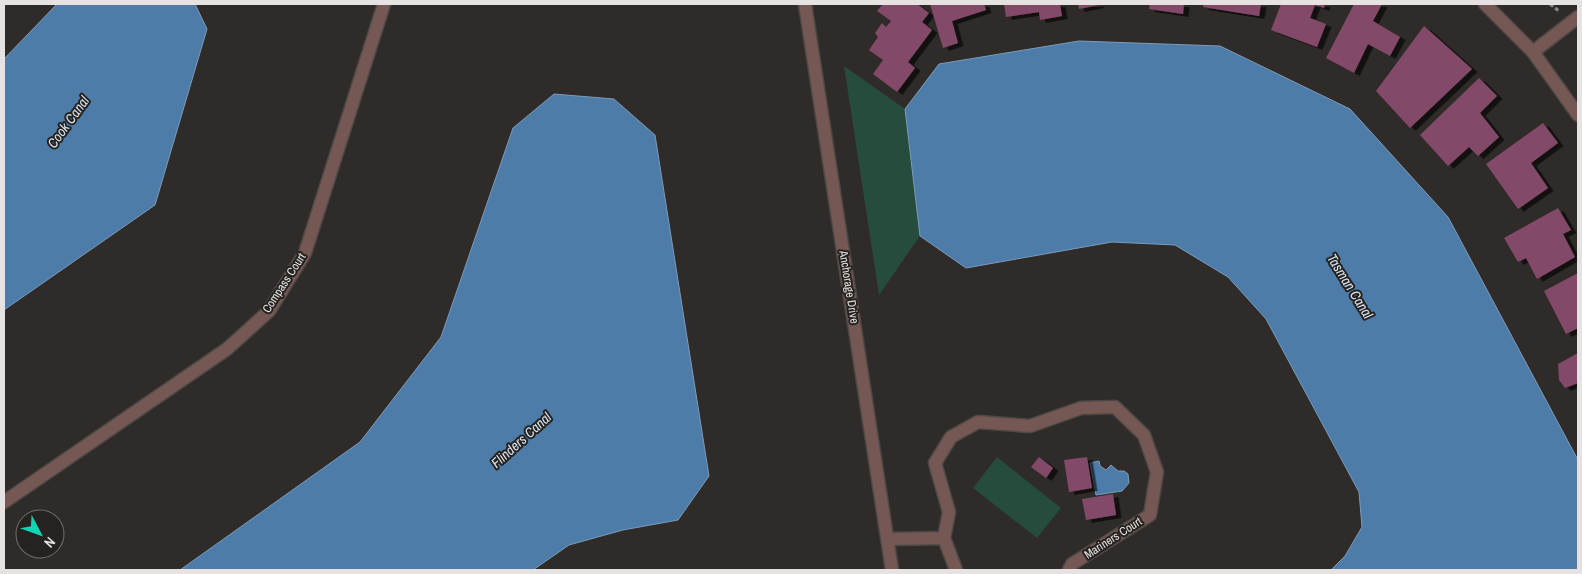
<svg xmlns="http://www.w3.org/2000/svg" width="1582" height="574" viewBox="0 0 1582 574" font-family="'Archivo Narrow',sans-serif">
  <style>
    .green { fill: #254c3c }
    .water { fill: #4e7ca9; stroke: #7b9bba }
    .building { fill: #834a68; filter: url(#shadow) }
    .lines { fill: none; stroke-linecap: round; stroke-linejoin: round }
    .minor-casing { stroke: #4c4846; stroke-width: 15 }
    .tertiary-casing { stroke: #4c4846; stroke-width: 15 }
    .path { stroke: #8b8886; stroke-width: 3; stroke-dasharray: 4 2.5; stroke-linecap: butt }
    .minor { stroke: #755854; stroke-width: 12 }
    .tertiary { stroke: #755854; stroke-width: 12 }
    .labels { text-anchor: middle; stroke-width: 4; stroke-linejoin: round; paint-order: stroke }
    .street-label { font-size: 12px; fill: #e5e2e1; stroke: #25221f }
    .water-label { font-size: 14px; font-style: italic; fill: #d8e5f3; stroke: #25221f }
  </style>
  <defs>
    <filter id="shadow"><feDropShadow dx="5.5" dy="3" stdDeviation="0" flood-color="#0009"/></filter>
  </defs>
  <rect width="100%" height="100%" fill="#2f2b29"/>
  <path class="green" d="M844,66L905,109L920,236L879,295Z
    M997,457L1061,508L1037,538L973,488Z"/>
  <path class="water" d="M57,4H195L207,29L155,205L4,310V59Z
    M1079,41L1220,46L1350,109L1448,217L1578,460V570H1331L1345,556L1362,527L1359,492L1266,319L1228,277L1175,245L1112,242L966,268L920,236L905,109L939,64Z
    M554,94L614,99L655,135L709,476L678,520L623,530L569,545L533,570H180L360,442L441,337L513,128Z
    M1099,461L1100,466L1106,470L1111,465L1118,471H1124L1128,474L1129,483L1122,491L1096,495L1090,463Z"/>
  <path class="building" d="M883,4H917L929,13L922,22L932,30L908,62L915,68L897,92L873,74L883,60L869,50L878,37L875,33L882,23L886,27L891,21L877,11Z
    M930,4H984L986,10L952,21L958,43L943,48Z
    M1004,4H1060L1062,16L1040,20L1039,12L1006,17Z
    M1078,4H1099V5L1079,9Z
    M1150,4H1184L1183,14L1149,9Z
    M1204,4H1261L1259,16L1203,7Z
    M1281,4H1325L1324,8L1315,5L1310,18L1326,24L1317,47L1271,30Z
    M1354,4H1382L1373,21L1400,37L1390,56L1368,44L1354,73L1326,58Z
    M1424,26L1472,69L1410,128L1376,91Z
    M1479,78L1497,96L1480,113L1499,137L1478,156L1469,147L1448,166L1420,135Z
    M1543,123L1558,143L1531,163L1548,188L1518,209L1486,164Z
    M1558,208L1571,230L1563,234L1575,257L1537,279L1526,258L1518,262L1504,238Z
    M1578,273V328L1566,334L1544,291Z
    M1578,353V383L1565,388L1559,380L1558,364Z
    M1039,457L1053,468L1046,478L1031,467Z
    M1087,457L1092,488L1069,492L1064,460Z
    M1113,494L1116,515L1086,520L1082,499Z"/>
  <g class="lines">
    <g class="minor-casing">
      <path id="minor" d="M805,4L892,570
        M1533,52L1578,17
        M4,502L227,349L269,311L305,253L384,4
        M888,539L944,538
        M956,570L944,538L949,512L935,463L951,437L978,422L1030,426L1081,408L1115,407L1144,435L1157,472L1150,515L1072,564L1069,570"/>
    </g>
    <g class="tertiary-casing">
      <path id="tertiary" d="M1485,4L1533,52L1578,115"/>
    </g>
    <path class="path" d="M1550,4L1559,11"/>
    <use href="#minor" class="minor"/>
    <use href="#tertiary" class="tertiary"/>
  </g>
  <g class="labels">
    <g class="street-label">
      <text transform="translate(284 283) rotate(-57)" y="4">Compass Court</text>
      <text transform="translate(849 287) rotate(81)" y="4">Anchorage Drive</text>
      <text transform="translate(1113 538) rotate(-33)" y="4">Mariners Court</text>
    </g>
    <g class="water-label">
      <text transform="translate(68 122) rotate(-54)" y="5">Cook Canal</text>
      <text transform="translate(1350 286) rotate(58)" y="5">Tasman Canal</text>
      <text transform="translate(521 440) rotate(-42)" y="5">Flinders Canal</text>
    </g>
  </g>
  <rect width="1582" height="574" fill="none" stroke="#e5e2e1" stroke-width="10"/>
  <g transform="translate(40 534) rotate(131)"><circle r="24" fill="#25221f" stroke="#726f6d"/>
  <path d="M0-4L9 19L0 12L-9 19Z" fill="#10d5b4"/>
  <text y="-8" font-size="14" font-weight="bold" text-anchor="middle" fill="#e5e2e1">N</text>
  </g>
</svg>
